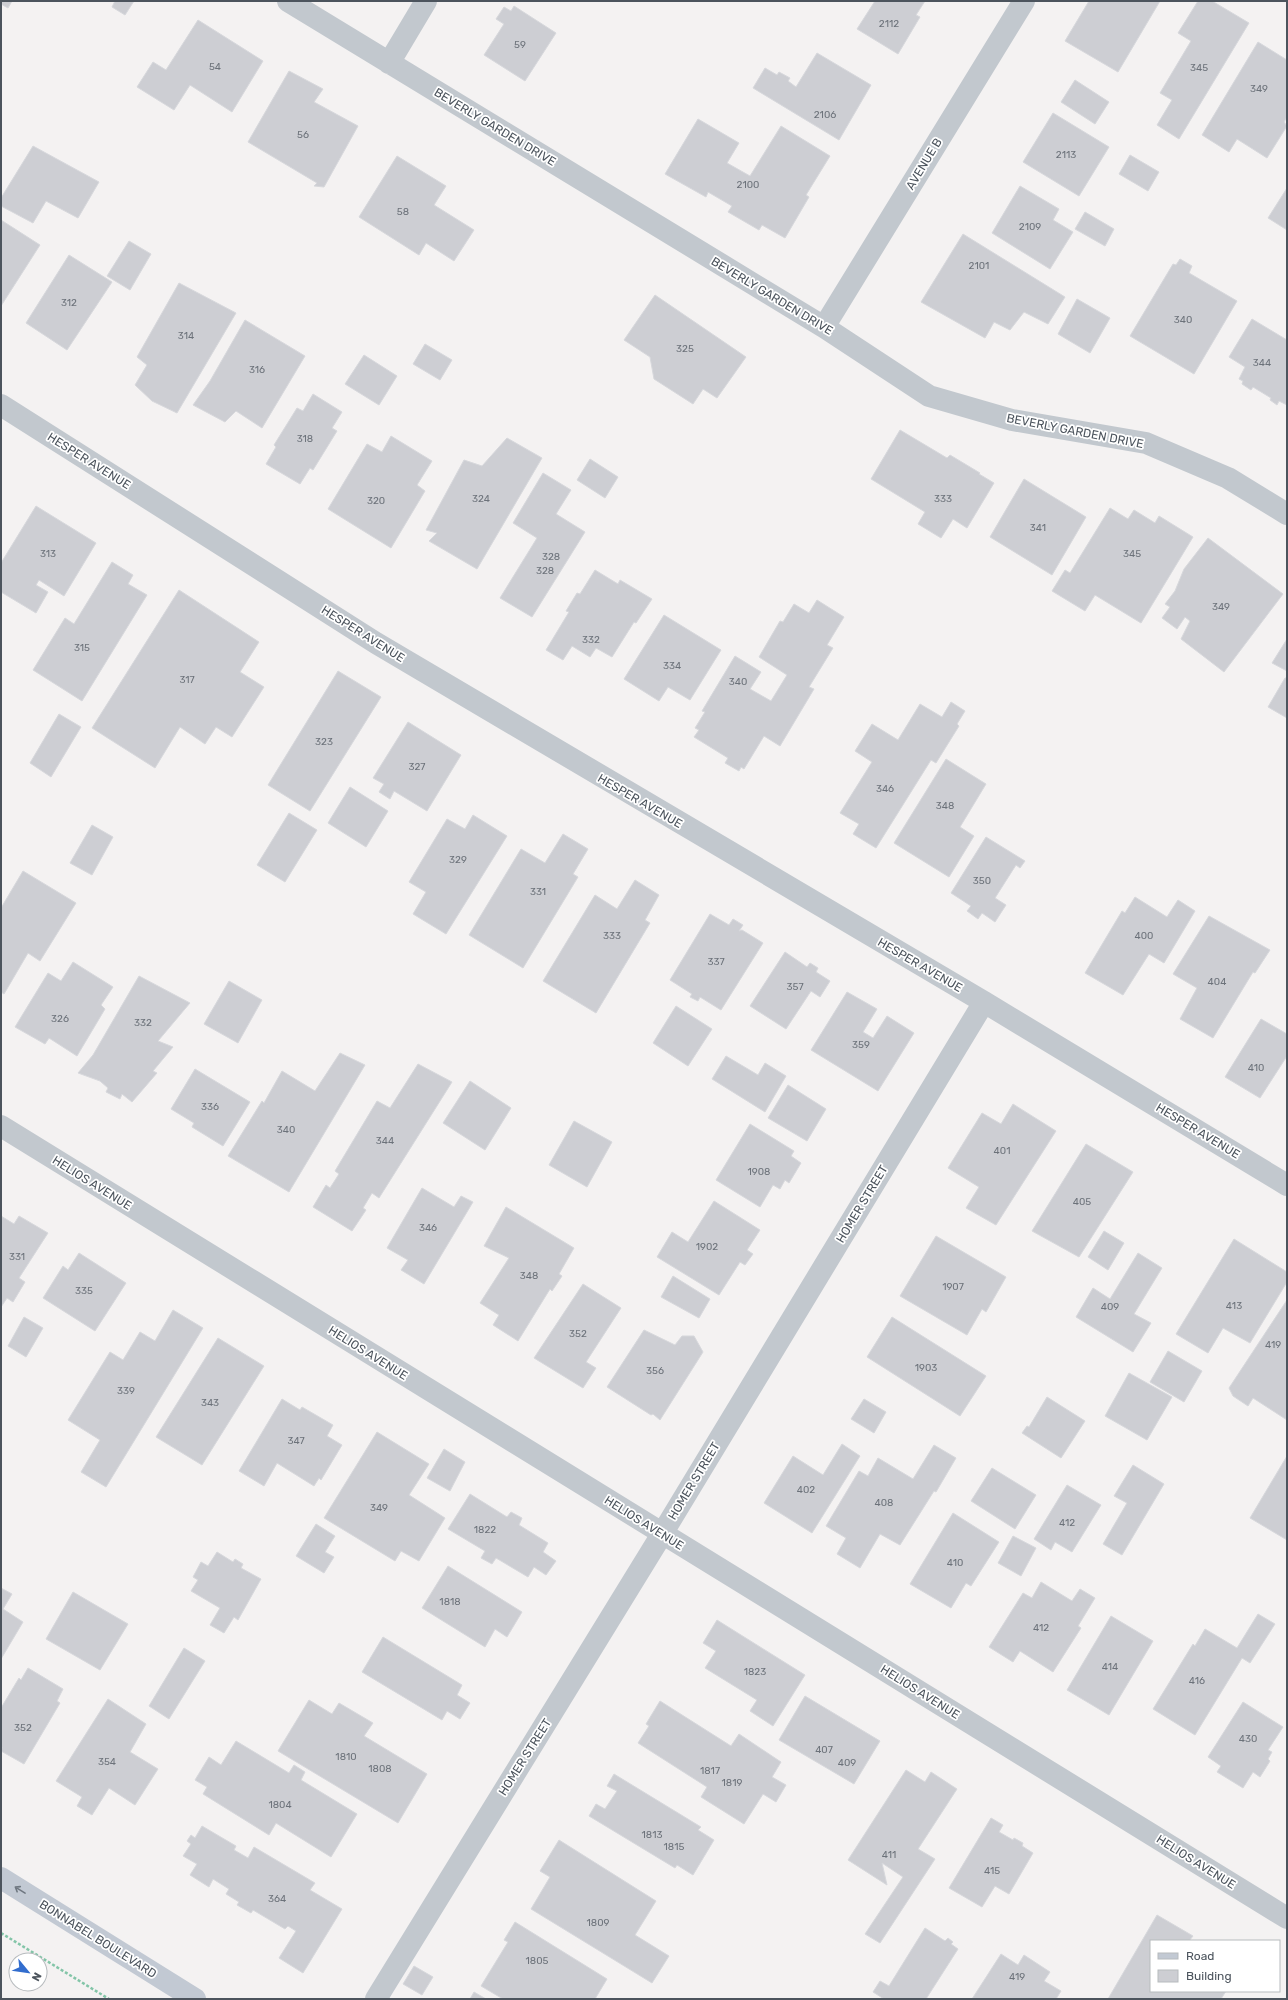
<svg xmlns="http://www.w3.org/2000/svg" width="1288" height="2000" viewBox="0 0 1288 2000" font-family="Rubik,sans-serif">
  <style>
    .building { fill: #cdced3; stroke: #d7d8dc }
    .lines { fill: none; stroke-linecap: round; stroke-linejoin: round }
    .path { stroke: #83c5a8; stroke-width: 2.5; stroke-dasharray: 3 2; stroke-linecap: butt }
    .street { stroke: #c2c8ce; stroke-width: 22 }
    .secondary { stroke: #c2c9d3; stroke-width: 22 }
    .oneway { stroke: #6f7780 }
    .labels { text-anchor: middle; stroke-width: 3.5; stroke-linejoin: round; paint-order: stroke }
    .number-label { font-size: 10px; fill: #6c727a }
    .street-label { font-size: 12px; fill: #4c545d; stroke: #fff }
  </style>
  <rect width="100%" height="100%" fill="#f4f2f2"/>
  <path class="building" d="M1,1H12L8,8L1,4Z
    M115,1H134L125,15L112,7Z
    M875,1H925L916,15L920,17L898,54L857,29Z
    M1089,1H1160L1118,72L1065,41Z
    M1198,1H1212L1249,23L1179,139L1157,125L1172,100L1160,93L1191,41L1178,33Z
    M514,6L556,33L525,81L484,55L504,24L496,19L504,7L511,11Z
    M198,20L263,61L232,112L190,85L174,110L137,87L153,62L166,70Z
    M1258,42L1287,60V117L1284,122L1287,126L1267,158L1237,139L1229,152L1202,135Z
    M817,53L871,85L839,140L753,88L765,68L777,75L779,72L790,78L788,81L796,87Z
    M289,71L323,89L314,102L358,126L324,187L314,186L317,183L248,142Z
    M1075,80L1109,102L1095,124L1061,102Z
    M1053,113L1109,147L1079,196L1023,162Z
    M698,119L739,143L727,163L750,176L781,126L830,156L806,195L809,197L785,238L762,225L759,230L728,212L732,206L708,192L706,197L665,174Z
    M33,146L99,182L78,218L46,201L33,223L1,206V198Z
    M1130,155L1159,172L1148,191L1119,174Z
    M397,156L446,186L434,205L474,230L454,261L426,243L419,255L359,217Z
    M1020,186L1059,209L1053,220L1073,232L1050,269L992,233Z
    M1287,188V230L1268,218Z
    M1085,212L1114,229L1105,246L1075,229Z
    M1,220L40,245L1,306Z
    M963,234L1065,297L1048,324L1024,312L1010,330L994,322L985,338L921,302Z
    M129,241L151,254L130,290L107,276Z
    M69,255L112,282L67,350L26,323Z
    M1180,259L1192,266L1189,273L1237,301L1194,374L1130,336L1173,264L1176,265Z
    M179,283L236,313L177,413L152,401L135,385L147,365L137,357Z
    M655,295L746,357L717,398L703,389L693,404L654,379L650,357L624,340Z
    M1077,299L1110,318L1090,353L1058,334Z
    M1252,319L1287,340V405L1279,401L1277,405L1270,400L1271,398L1253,387L1251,390L1242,384L1243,381L1239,379L1245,367L1229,357Z
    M245,320L305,356L262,428L236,411L225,422L193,405L210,381Z
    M425,344L452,360L440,380L413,364Z
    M364,355L397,376L379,405L345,384Z
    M313,394L342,412L332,428L337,431L313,470L310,468L300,484L266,464L276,447L274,445L297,408L303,411Z
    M900,430L947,458L950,455L980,473L979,474L994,483L967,528L953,519L941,538L918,524L925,512L871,479Z
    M391,436L432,461L417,485L425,491L391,548L328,509L367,444L382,452Z
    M507,438L542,458L477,569L429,541L437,533L426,530L464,460L482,466Z
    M590,459L618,477L605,498L577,480Z
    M543,473L571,490L556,514L585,532L532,617L500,598L537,538L513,523Z
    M1024,479L1086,517L1052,575L990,537Z
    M36,506L96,543L64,596L39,580L36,585L48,592L36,613L1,592V563Z
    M1110,508L1128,519L1134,510L1155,523L1159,516L1193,537L1141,623L1095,595L1085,611L1052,591L1065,570L1070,573Z
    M1208,538L1283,594L1224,672L1181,639L1190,621L1185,617L1177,629L1162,618L1170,607L1165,604L1175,591L1184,569Z
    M112,562L133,575L128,584L147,595L82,701L33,670L65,618L74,624Z
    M595,570L618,584L620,580L652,599L636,623L634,622L612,657L596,648L590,657L572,646L563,660L546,650L569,612L566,611L577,593L580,594Z
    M179,590L259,642L240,672L264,687L232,737L216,727L205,744L180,727L155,768L92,728Z
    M817,600L844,617L827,645L833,648L809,687L814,689L780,746L764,736L744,769L741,767L739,771L725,763L728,758L694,737L699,730L695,728L705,712L702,711L735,656L761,672L750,689L771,701L787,675L759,657L780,621L783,622L794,604L809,613Z
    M664,615L721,650L690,700L668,687L659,701L624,679Z
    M1287,639V671L1272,663Z
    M338,671L381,697L310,811L268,785Z
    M1285,678H1287V718L1268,707Z
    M951,702L965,711L957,724L959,726L936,763L931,760L876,848L853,834L859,824L840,813L872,762L855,751L872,724L898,740L920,704L942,717Z
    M59,714L81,727L51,777L30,763Z
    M408,722L461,755L427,811L394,791L390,799L379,792L384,784L373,778Z
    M946,759L986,784L960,827L974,836L949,877L894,843Z
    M350,787L388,811L366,847L328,823Z
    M289,813L317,830L285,882L257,865Z
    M473,815L507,836L446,934L413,914L426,892L409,882L447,819L465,829Z
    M92,825L113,837L92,875L70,863Z
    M563,834L588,849L573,874L578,877L523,968L469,935L521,849L545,863Z
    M986,837L1025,861L1020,868L1016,865L995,898L1006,905L995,922L982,913L978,919L967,911L971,906L951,893Z
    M23,871L76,903L40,961L28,953L4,994L1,992V908Z
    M635,880L659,895L645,920L650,923L596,1013L543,981L595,895L617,909Z
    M1135,897L1167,917L1178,900L1195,911L1164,963L1149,954L1123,995L1085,973L1122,911L1125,913Z
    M710,914L729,925L733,919L743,925L739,931L742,930L763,943L721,1010L700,997L698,1001L690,997L692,994L670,980Z
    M1209,916L1270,950L1255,973L1253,972L1213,1038L1180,1019L1197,988L1173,974Z
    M785,952L807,967L810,963L818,968L816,972L830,981L820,997L811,991L786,1029L750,1006Z
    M73,962L113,987L101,1005L105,1009L77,1056L49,1038L45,1044L15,1027L48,973L61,981Z
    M139,976L190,1003L158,1041L173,1047L153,1071L157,1073L132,1102L122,1094L120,1099L106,1092L108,1088L100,1081L78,1073L93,1055Z
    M229,981L262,1000L238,1043L204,1024Z
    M847,992L877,1009L863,1032L873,1038L887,1016L914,1033L878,1091L811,1050Z
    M676,1006L712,1029L688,1066L653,1043Z
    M1261,1019L1287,1034V1056L1260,1098L1225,1077Z
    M340,1053L365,1065L289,1192L228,1156L262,1101L264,1103L282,1071L315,1091Z
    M726,1056L758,1075L765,1063L786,1076L765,1112L712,1079Z
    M418,1064L452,1082L379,1198L372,1193L363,1208L366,1210L352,1231L313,1207L326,1185L330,1188L339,1174L335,1171L377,1101L390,1108Z
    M195,1069L250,1102L223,1146L192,1127L194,1123L171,1109Z
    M470,1081L511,1108L485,1150L443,1123Z
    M788,1085L826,1109L807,1141L768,1118Z
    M1013,1104L1056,1131L996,1225L966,1208L979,1187L948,1168L982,1113L1001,1124Z
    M574,1121L612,1142L587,1187L549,1165Z
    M750,1124L794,1151L791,1156L801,1163L789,1183L785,1180L780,1189L773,1185L760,1207L716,1180Z
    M1086,1144L1133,1172L1079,1257L1032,1231Z
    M422,1188L454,1207L461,1196L473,1202L424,1284L401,1270L408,1260L387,1248Z
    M714,1201L760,1230L747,1250L753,1254L745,1265L740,1262L719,1295L657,1257L672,1232L688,1242Z
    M506,1207L574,1248L559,1274L562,1276L552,1291L550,1289L518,1341L493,1325L499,1315L480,1303L509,1258L484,1246Z
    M1,1216L14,1224L19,1216L48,1233L19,1278L25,1282L13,1302L7,1298L1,1307Z
    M1104,1231L1124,1243L1108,1270L1088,1257Z
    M936,1236L1006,1277L986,1312L982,1309L967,1335L900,1296Z
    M1234,1239L1287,1272V1282L1250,1343L1223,1328L1208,1353L1176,1334Z
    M79,1253L126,1283L95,1331L43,1298L63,1266L68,1270Z
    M1138,1253L1162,1268L1134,1314L1151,1323L1133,1352L1076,1317L1093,1288L1110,1299Z
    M673,1276L710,1299L699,1318L661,1297Z
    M583,1284L621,1308L586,1362L596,1368L583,1388L534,1358Z
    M1287,1300V1420L1253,1398L1248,1406L1233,1396L1229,1388Z
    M173,1310L203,1328L106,1487L81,1472L100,1440L68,1420L110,1352L123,1360L140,1332L155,1341Z
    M24,1317L43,1328L26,1357L8,1346Z
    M892,1317L986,1376L960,1416L867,1357Z
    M644,1330L675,1345L682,1336H694L703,1352L660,1420L653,1414L651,1415L607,1387Z
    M218,1338L264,1366L202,1465L156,1437Z
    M1168,1351L1202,1371L1184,1402L1150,1382Z
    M1129,1373L1172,1397L1147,1440L1105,1416Z
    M1047,1397L1085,1421L1061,1458L1022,1433L1027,1426L1029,1427Z
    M282,1399L300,1410L302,1407L333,1425L327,1436L342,1445L321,1480L319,1478L314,1486L277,1463L264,1486L239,1471Z
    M864,1399L886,1412L874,1433L851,1419Z
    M377,1432L429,1464L409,1495L445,1518L419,1561L401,1551L395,1561L324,1518Z
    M842,1444L860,1456L812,1533L764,1503L793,1456L823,1475Z
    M934,1445L956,1458L936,1492L934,1491L900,1545L880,1534L860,1568L837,1554L846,1538L826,1526L859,1471L868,1476L878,1458L913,1479Z
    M444,1449L465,1462L450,1491L427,1478Z
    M1287,1456V1540L1250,1518Z
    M1133,1465L1164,1484L1122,1555L1103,1544L1127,1503L1114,1496Z
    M992,1468L1036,1495L1015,1529L971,1501Z
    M1067,1485L1101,1505L1072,1552L1055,1542L1051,1550L1034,1539Z
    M470,1494L507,1517L511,1512L522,1518L519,1525L548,1543L543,1552L556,1561L546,1575L534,1567L528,1577L496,1558L492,1564L481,1558L485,1551L448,1529Z
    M953,1513L999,1542L971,1586L966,1583L951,1608L910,1584Z
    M316,1524L335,1536L325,1552L334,1557L324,1573L296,1556Z
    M1013,1536L1036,1548L1021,1576L998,1563Z
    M217,1552L233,1562L235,1559L243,1564L241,1568L261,1579L238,1620L234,1617L224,1633L210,1625L220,1608L191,1591L198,1580L193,1577L201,1562L208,1566Z
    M448,1566L522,1612L507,1637L495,1629L485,1647L422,1608Z
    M1041,1582L1072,1601L1080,1589L1095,1598L1078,1626L1081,1628L1053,1672L1020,1651L1013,1662L989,1647L1023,1593L1032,1598Z
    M1,1588L12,1594L3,1609L23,1622L1,1659Z
    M73,1592L128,1624L100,1670L46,1639Z
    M1258,1614L1275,1624L1250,1663L1242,1658L1195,1735L1153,1709L1193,1644L1195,1646L1205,1629L1237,1648Z
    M1111,1616L1153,1641L1109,1715L1067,1690Z
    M717,1620L805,1675L773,1726L750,1711L757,1700L705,1668L716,1651L703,1643Z
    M383,1637L462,1685L457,1695L470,1703L460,1719L447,1711L442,1720L362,1672Z
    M184,1648L205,1661L169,1719L149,1706Z
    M28,1668L63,1689L57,1701L60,1703L24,1764L1,1751L2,1747L1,1746V1708L19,1678L21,1680Z
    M805,1696L880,1741L854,1784L779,1740Z
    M108,1699L146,1724L130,1752L158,1769L135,1805L109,1788L92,1815L77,1806L82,1797L56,1781Z
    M309,1700L332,1714L339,1703L373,1723L364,1736L427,1774L398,1823L278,1751Z
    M660,1701L731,1746L739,1734L781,1762L772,1777L786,1785L776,1802L763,1794L744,1824L701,1797L707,1787L638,1743L649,1726L646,1724Z
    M1243,1702L1283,1727L1268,1750L1272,1752L1268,1759L1270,1761L1260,1777L1253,1772L1243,1788L1217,1772L1221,1766L1208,1757Z
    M236,1741L289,1773L294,1765L305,1772L301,1780L357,1814L331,1857L276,1823L269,1835L203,1794L207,1787L195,1780L209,1757L221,1765Z
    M906,1770L925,1782L931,1772L957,1789L918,1849L935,1859L880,1943L865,1934L903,1877L882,1863L887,1885L848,1860Z
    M614,1774L701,1827L698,1830L714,1840L693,1875L677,1865L675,1868L589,1816L596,1804L605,1809L617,1791L607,1786Z
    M991,1818L1003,1825L999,1832L1013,1840L1014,1838L1023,1843L1022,1846L1033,1853L1009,1894L995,1886L982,1907L949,1888Z
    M202,1826L236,1846L234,1850L248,1858L254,1847L315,1883L310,1890L342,1909L303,1973L279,1958L296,1931L288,1926L285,1929L253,1910L251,1913L237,1905L239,1902L226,1894L229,1889L213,1879L209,1887L190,1875L197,1864L183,1856L191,1844L187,1841L191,1835L195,1838Z
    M559,1840L656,1901L635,1935L669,1956L652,1983L531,1909L550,1877L540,1871Z
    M1157,1915L1193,1936L1189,1941H1151V1991H1226L1221,1999H1108Z
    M515,1922L607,1979L595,1999H503L481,1986L508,1942L504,1940Z
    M925,1928L945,1941L948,1938L953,1942L951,1944L958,1949L926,1999H884L873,1992L880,1981L889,1986Z
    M1001,1954L1018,1965L1024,1955L1050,1972L1044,1981L1061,1991L1056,1999H972Z
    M414,1966L433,1977L422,1995L403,1984Z
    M474,1992L486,1999H470Z"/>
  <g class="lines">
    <path class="path" d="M1,1933L109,1999"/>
    <path class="street" d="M288,1L824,327L929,396L1012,420L1146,443L1228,478L1287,514
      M389,63L426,1
      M824,327L1024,1
      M1,405L376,643L984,1002L1287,1185
      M1,1126L1287,1918
      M376,1999L662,1534L984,1002"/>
    <path class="secondary" d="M1,1878L195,1999"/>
  </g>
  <defs><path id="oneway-shaft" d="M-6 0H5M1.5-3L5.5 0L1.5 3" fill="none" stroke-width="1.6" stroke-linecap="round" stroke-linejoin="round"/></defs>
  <use class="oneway" href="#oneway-shaft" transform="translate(20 1890) rotate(-148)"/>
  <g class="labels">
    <g class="number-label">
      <text x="889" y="27">2112</text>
      <text x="520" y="48">59</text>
      <text x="215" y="70">54</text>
      <text x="1199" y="71">345</text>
      <text x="1259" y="92">349</text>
      <text x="825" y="118">2106</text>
      <text x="303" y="138">56</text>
      <text x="1066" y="158">2113</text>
      <text x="748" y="188">2100</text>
      <text x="403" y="215">58</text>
      <text x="1030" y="230">2109</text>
      <text x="979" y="269">2101</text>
      <text x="69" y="306">312</text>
      <text x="1183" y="323">340</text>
      <text x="186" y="339">314</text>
      <text x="685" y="352">325</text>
      <text x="1262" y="366">344</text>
      <text x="257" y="373">316</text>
      <text x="305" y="442">318</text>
      <text x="481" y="502">324</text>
      <text x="943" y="502">333</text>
      <text x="376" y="504">320</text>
      <text x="1038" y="531">341</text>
      <text x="48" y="557">313</text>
      <text x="1132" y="557">345</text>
      <text x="551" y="560">328</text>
      <text x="545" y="574">328</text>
      <text x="1221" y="610">349</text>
      <text x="591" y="643">332</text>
      <text x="82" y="651">315</text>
      <text x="672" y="669">334</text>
      <text x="187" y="683">317</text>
      <text x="738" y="685">340</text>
      <text x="324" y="745">323</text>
      <text x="417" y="770">327</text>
      <text x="885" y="792">346</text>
      <text x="945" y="809">348</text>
      <text x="458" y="863">329</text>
      <text x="982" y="884">350</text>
      <text x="538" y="895">331</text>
      <text x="612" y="939">333</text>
      <text x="1144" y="939">400</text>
      <text x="716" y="965">337</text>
      <text x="1217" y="985">404</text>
      <text x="795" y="990">357</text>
      <text x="60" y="1022">326</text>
      <text x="143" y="1026">332</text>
      <text x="861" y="1048">359</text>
      <text x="1256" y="1071">410</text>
      <text x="210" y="1110">336</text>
      <text x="286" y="1133">340</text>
      <text x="385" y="1144">344</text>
      <text x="1002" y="1154">401</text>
      <text x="759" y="1175">1908</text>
      <text x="1082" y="1205">405</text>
      <text x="428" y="1231">346</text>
      <text x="707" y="1250">1902</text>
      <text x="17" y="1260">331</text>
      <text x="529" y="1279">348</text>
      <text x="953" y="1290">1907</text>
      <text x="84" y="1294">335</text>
      <text x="1234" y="1309">413</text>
      <text x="1110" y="1310">409</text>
      <text x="578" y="1337">352</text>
      <text x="1273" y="1348">419</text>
      <text x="926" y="1371">1903</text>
      <text x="655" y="1374">356</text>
      <text x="126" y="1394">339</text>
      <text x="210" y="1406">343</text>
      <text x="296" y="1444">347</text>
      <text x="806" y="1493">402</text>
      <text x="884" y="1506">408</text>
      <text x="379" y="1511">349</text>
      <text x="1067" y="1526">412</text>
      <text x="485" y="1533">1822</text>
      <text x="955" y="1566">410</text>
      <text x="450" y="1605">1818</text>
      <text x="1041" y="1631">412</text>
      <text x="1110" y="1670">414</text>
      <text x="755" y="1675">1823</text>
      <text x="1197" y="1684">416</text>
      <text x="23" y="1731">352</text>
      <text x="1248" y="1742">430</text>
      <text x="824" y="1753">407</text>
      <text x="346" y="1760">1810</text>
      <text x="107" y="1765">354</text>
      <text x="847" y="1766">409</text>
      <text x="380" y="1772">1808</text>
      <text x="710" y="1774">1817</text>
      <text x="732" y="1786">1819</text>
      <text x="280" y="1808">1804</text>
      <text x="652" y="1838">1813</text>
      <text x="674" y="1850">1815</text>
      <text x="889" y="1858">411</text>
      <text x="992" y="1874">415</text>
      <text x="277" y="1902">364</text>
      <text x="598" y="1926">1809</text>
      <text x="537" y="1964">1805</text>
      <text x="1017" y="1980">419</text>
    </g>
    <g class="street-label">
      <text transform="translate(495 127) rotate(31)" y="4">BEVERLY GARDEN DRIVE</text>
      <text transform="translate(924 164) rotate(-59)" y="4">AVENUE B</text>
      <text transform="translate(772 296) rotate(31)" y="4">BEVERLY GARDEN DRIVE</text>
      <text transform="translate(1075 431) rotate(11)" y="4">BEVERLY GARDEN DRIVE</text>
      <text transform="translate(89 461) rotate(32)" y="4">HESPER AVENUE</text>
      <text transform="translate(363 634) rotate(32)" y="4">HESPER AVENUE</text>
      <text transform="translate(640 801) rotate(30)" y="4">HESPER AVENUE</text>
      <text transform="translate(920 965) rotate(30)" y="4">HESPER AVENUE</text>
      <text transform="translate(1198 1131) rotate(31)" y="4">HESPER AVENUE</text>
      <text transform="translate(92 1183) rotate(32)" y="4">HELIOS AVENUE</text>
      <text transform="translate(862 1204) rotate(-59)" y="4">HOMER STREET</text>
      <text transform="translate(368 1353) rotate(32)" y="4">HELIOS AVENUE</text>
      <text transform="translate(694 1481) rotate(-59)" y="4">HOMER STREET</text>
      <text transform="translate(644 1523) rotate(32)" y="4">HELIOS AVENUE</text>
      <text transform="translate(920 1692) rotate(32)" y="4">HELIOS AVENUE</text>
      <text transform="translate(525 1757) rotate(-58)" y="4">HOMER STREET</text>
      <text transform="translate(1196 1862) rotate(32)" y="4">HELIOS AVENUE</text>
      <text transform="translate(98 1939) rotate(32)" y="4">BONNABEL BOULEVARD</text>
    </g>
  </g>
  <rect width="1288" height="2000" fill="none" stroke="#4c545d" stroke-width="4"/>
  <rect x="1150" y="1940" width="130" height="52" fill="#ffffff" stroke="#b7bbbe"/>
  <rect x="1158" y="1953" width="20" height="6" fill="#c2c9d3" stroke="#b7bbbe"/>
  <text x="1186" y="1960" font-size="12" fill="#4c545d">Road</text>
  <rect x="1158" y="1970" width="20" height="12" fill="#cdced3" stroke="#b7bbbe"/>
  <text x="1186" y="1980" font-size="12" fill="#4c545d">Building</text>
  <g transform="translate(28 1972) rotate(119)"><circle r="19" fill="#ffffff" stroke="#b7bbbe"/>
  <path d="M0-3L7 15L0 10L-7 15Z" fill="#326dce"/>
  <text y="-6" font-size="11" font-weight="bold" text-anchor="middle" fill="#4c545d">N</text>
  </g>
</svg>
